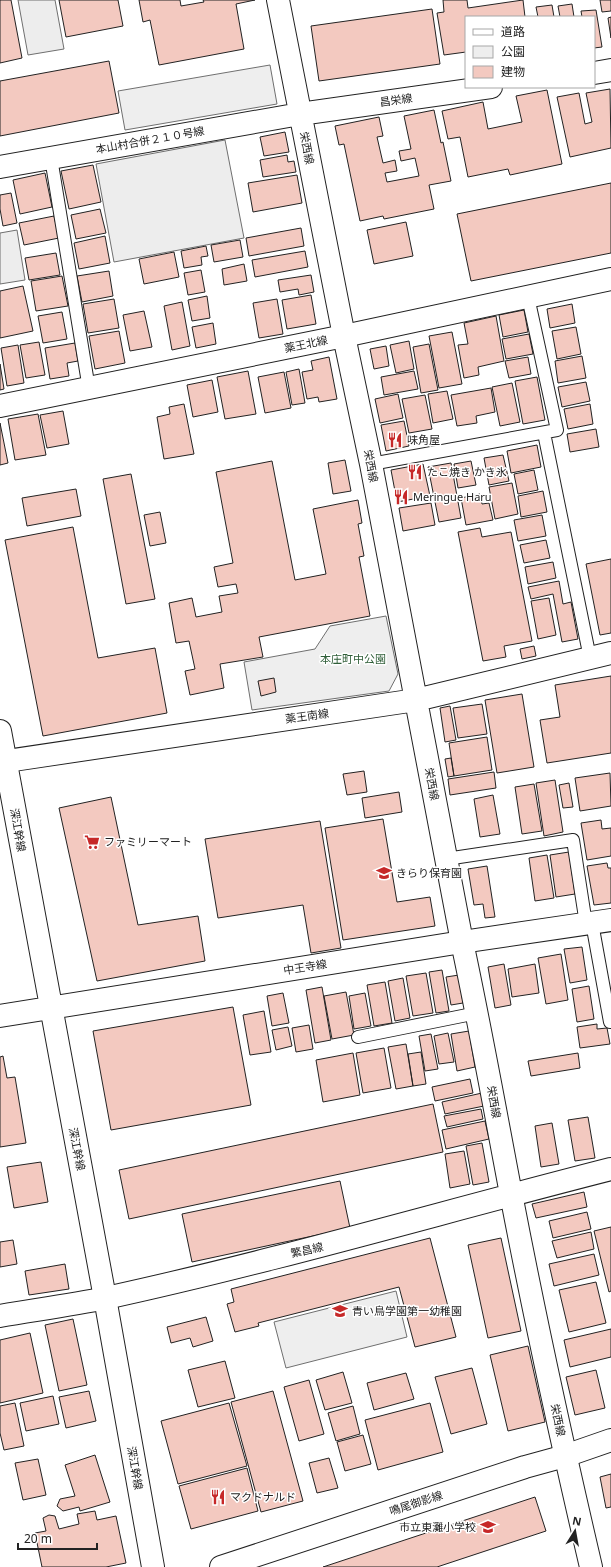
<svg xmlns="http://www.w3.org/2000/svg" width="611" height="1567" viewBox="0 0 611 1567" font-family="'Noto Sans','Noto Sans JP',sans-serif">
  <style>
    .green { fill: #eee; stroke: #6f6f6f }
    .parking { fill: #ededed; stroke: #6f6f6f }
    .building { fill: #f3c9c0; stroke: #222 }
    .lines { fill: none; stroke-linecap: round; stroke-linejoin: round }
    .service-casing { stroke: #222; stroke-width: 14 }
    .minor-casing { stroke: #222; stroke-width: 24 }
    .tertiary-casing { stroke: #222; stroke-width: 24 }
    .service { stroke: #fff; stroke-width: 12 }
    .minor { stroke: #fff; stroke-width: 22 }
    .tertiary { stroke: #fff; stroke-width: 22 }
    .labels { text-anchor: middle; stroke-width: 3; stroke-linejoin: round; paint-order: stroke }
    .street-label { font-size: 11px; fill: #222; stroke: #fff }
    .poi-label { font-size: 11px; fill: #222; stroke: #fff; text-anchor: start }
    .park-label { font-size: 11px; fill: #2f5e38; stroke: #fff }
  </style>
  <rect width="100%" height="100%" fill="#fff"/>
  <path class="green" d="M270,65L277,104L125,130L118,91Z
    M386,616L398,674L389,691L252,710L244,662L315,649L330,626Z
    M396,1291L407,1337L286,1368L274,1322Z"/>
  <path class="parking" d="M18,0H55L64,49L28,55Z
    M225,140L244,238L114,262L96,164Z
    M17,230L25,280L0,284V233Z"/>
  <path class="building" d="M0,0H11L22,58L0,63Z
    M59,0H118L123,26L66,37Z
    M139,0H180L181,6L204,2L203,0H255L236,4L244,49L159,65L150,20L143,22Z
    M443,0H467L468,8L523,0L525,17H466V52L444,55L437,13L444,12Z
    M600,0H611V11L602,12Z
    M572,4L574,17H560L558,6Z
    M552,5L554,17H538L536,7Z
    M432,9L440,64L319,81L311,26Z
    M596,10L602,47L594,48V17H582L581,11Z
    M611,17V38L608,18Z
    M109,61L119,113L0,136V81Z
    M610,89L611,148L570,157L557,97L579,93L585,124L592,122L586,93Z
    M547,90L562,164L510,175L508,169L468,177L460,137L448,139L442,111L483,102L488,129L522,122L516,96Z
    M434,110L441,143L443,142L451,181L429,185L434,209L384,219L383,216L360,221L344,144L339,145L335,126L379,117L383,136L377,137L383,163L395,160L397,171L385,173L387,182L419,176L415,158L401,161L399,151L411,149L404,116Z
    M285,132L289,152L264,156L260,137Z
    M287,155L288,162L294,161L296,172L263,177L260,160Z
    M93,165L101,202L69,209L61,171Z
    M45,173L52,207L20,214L13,180Z
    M297,175L302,203L253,212L248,183Z
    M611,183V253L471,281L457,214Z
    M11,193L17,223L3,226L0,209V195Z
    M100,209L106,233L76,239L71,215Z
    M54,216L59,238L24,245L19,223Z
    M406,222L413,256L374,264L367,230Z
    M301,228L304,246L249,256L246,238Z
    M105,236L110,263L79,269L74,243Z
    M240,240L243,257L214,262L211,245Z
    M206,246L208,256L201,257L202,265L184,268L181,251Z
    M305,251L308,267L255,277L252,260Z
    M174,252L179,277L144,284L139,259Z
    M56,253L60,275L29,280L25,258Z
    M244,264L247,281L224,285L222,269Z
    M201,270L205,292L188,295L184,273Z
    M109,271L113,296L82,302L77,276Z
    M311,275L314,292L299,295L298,289L280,292L278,280Z
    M62,276L68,306L36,311L31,281Z
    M23,286L33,331L0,338V291Z
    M311,295L316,324L287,329L282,300Z
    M207,296L210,318L192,321L188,300Z
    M114,299L119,328L88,333L83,304Z
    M277,299L283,334L259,338L253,303Z
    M182,302L190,346L172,350L164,306Z
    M572,304L575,323L550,328L547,309Z
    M524,310L528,332L503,337L499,315Z
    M144,311L152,347L130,351L123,315Z
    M62,312L67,339L43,343L38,316Z
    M496,316L504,361L478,367L479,375L464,378L458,345L468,344L464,323Z
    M213,323L216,344L196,348L192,327Z
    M576,327L581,354L557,359L552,331Z
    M119,331L125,363L95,369L89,336Z
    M452,332L462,384L439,388L429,336Z
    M529,334L533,354L506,359L502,339Z
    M409,341L414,369L396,373L390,345Z
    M39,342L45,375L26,378L20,345Z
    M75,343L78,361L67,363L69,376L50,379L45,348Z
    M429,344L438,390L421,393L413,347Z
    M18,345L24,383L7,386L1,348Z
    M386,346L389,366L374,369L370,349Z
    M582,356L586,378L558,383L555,361Z
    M329,357L337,399L319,402L318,397L307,399L302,372L313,370L311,361Z
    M528,357L531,374L509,378L505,361Z
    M0,364L4,389L0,390Z
    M299,369L305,403L292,405L286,372Z
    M248,371L256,414L225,419L217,377Z
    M414,371L418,389L384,395L381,377Z
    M284,372L291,408L265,413L258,377Z
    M537,377L545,420L523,424L515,381Z
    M212,380L218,412L193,417L187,385Z
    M586,382L590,401L562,407L558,387Z
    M512,383L520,422L500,426L492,387Z
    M491,388L495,412L476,416L477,423L457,426L451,395Z
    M447,391L453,419L433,423L428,394Z
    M398,394L403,418L380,423L375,399Z
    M425,395L432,429L409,433L402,399Z
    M184,404L194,454L164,459L157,417L170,414L169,407Z
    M590,404L593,424L568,429L564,409Z
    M63,411L69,444L47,448L40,415Z
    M38,414L46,455L15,460L8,419Z
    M404,421L409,446L386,451L381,425Z
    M0,423L8,463L0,465Z
    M596,429L599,447L570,452L567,434Z
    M537,445L541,467L511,473L507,451Z
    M503,455L509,481L489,485L484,458Z
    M345,460L351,491L333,494L328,463Z
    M272,461L295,580L326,574L313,509L358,500L362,523L358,524L364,556L359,557L370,616L259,637L263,657L220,664L224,688L190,695L185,671L195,669L189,641L176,643L169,603L192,598L196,617L222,612L219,596L238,593L236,584L218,587L214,567L233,563L216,472Z
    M471,461L476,485L458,488L454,464Z
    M451,463L461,518L439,522L428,467Z
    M423,464L430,496L397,502L391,470Z
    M534,470L538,490L518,494L514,474Z
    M131,474L155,599L126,604L103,479Z
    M512,483L518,514L495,519L489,487Z
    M76,489L81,516L27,526L22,498Z
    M543,491L547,512L521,517L518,496Z
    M480,494L482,504L489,503L493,520L466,525L461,498Z
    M431,503L435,525L403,531L399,508Z
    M160,512L166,543L150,546L144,515Z
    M542,515L546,536L518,541L514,520Z
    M73,527L98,658L155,648L167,713L43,736L5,540Z
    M480,528L482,537L511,532L532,641L504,646L506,657L483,661L458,532Z
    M546,540L550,558L524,563L520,545Z
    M611,559V633L600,635L586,564Z
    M553,562L556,578L528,584L525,567Z
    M559,581L563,604L571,602L578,639L562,642L553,594L531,599L528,587Z
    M549,598L556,635L538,639L531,601Z
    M534,646L536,656L522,659L520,649Z
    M611,676V753L547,763L540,720L560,717L555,685Z
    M274,678L276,692L261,696L258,681Z
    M522,694L534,767L497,773L485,700Z
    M482,704L487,734L458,738L453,708Z
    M450,706L456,740L445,742L440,708Z
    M487,737L492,770L454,776L449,743Z
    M451,758L454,776L448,777L445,759Z
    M364,771L367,792L347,795L343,774Z
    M494,772L496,788L450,795L448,779Z
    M610,773L611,806L580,811L575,778Z
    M555,780L563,832L544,836L536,783Z
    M569,783L573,807L563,808L559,785Z
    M534,784L542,831L522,834L515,787Z
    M399,792L402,812L365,818L362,798Z
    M493,795L500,834L480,837L474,799Z
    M111,797L138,925L198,916L205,961L97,981L59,808Z
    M383,819L397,902L430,897L435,926L343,940L325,828Z
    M601,820L602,829L611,828V856L587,860L581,823Z
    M320,821L341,948L311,953L303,905L218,918L205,839Z
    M569,852L575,894L556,897L550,855Z
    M547,855L554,898L535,901L529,858Z
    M607,863L608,868H611V903L594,905L587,866Z
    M487,866L495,917L485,918L483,904L474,905L468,869Z
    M582,947L587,980L570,983L564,949Z
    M561,954L568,1000L546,1004L538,958Z
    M504,964L511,1005L495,1008L488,967Z
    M535,964L539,993L512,997L508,969Z
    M442,970L449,1011L436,1013L429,972Z
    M426,973L433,1013L413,1016L406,976Z
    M459,975L463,1003L451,1005L446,977Z
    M403,978L410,1018L395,1021L388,981Z
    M385,982L392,1023L374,1026L367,985Z
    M589,986L594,1019L577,1022L572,989Z
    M322,987L331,1040L315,1043L306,990Z
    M346,992L354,1035L332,1039L324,996Z
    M283,993L289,1023L272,1026L267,996Z
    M365,993L371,1026L354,1029L349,996Z
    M233,1007L251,1105L111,1130L93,1031Z
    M264,1011L271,1052L250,1055L243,1015Z
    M597,1024V1029L607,1028L610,1044L580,1048L577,1027Z
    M309,1025L313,1049L296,1052L292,1028Z
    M288,1027L292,1046L276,1050L272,1030Z
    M469,1031L475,1067L457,1071L451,1034Z
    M448,1033L454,1062L439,1064L434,1036Z
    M431,1034L438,1069L425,1071L419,1036Z
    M406,1044L413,1086L396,1089L388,1047Z
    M384,1048L391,1088L363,1093L356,1053Z
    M421,1052L426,1084L413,1086L408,1054Z
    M353,1053L360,1095L323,1102L316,1060Z
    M578,1053L580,1068L531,1076L528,1061Z
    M3,1056L7,1078L15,1077L26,1143L0,1147V1057Z
    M470,1079L473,1093L435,1101L432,1087Z
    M482,1093L484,1106L445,1114L442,1102Z
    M433,1104L443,1152L129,1219L119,1170Z
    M481,1109L483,1119L447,1127L444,1116Z
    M588,1117L595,1158L575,1161L568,1120Z
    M485,1121L489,1139L446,1149L442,1130Z
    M552,1123L559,1164L541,1167L535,1126Z
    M482,1143L489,1182L473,1185L466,1146Z
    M464,1151L470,1184L450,1188L445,1154Z
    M41,1162L48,1202L14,1208L7,1167Z
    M340,1181L350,1228L192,1262L182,1214Z
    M584,1192L587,1207L536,1218L532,1204Z
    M587,1212L591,1229L553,1238L549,1221Z
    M611,1227V1291L609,1292L594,1231Z
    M591,1232L594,1249L557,1258L552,1241Z
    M430,1238L456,1337L415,1347L399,1287L258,1323L259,1326L235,1332L227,1304L234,1302L231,1289Z
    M501,1238L521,1331L488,1338L468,1245Z
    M13,1240L17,1264L0,1267V1242Z
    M594,1254L599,1275L554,1286L549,1264Z
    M65,1264L69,1289L29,1295L25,1271Z
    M596,1282L606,1323L569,1332L559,1290Z
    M206,1317L213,1341L193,1347L190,1338L171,1343L167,1327Z
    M73,1319L87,1385L59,1391L45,1325Z
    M611,1329V1357L570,1367L564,1340Z
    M30,1333L43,1393L0,1403V1340Z
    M528,1346L545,1422L508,1431L490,1355Z
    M225,1361L235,1398L198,1407L188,1370Z
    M472,1368L487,1424L451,1434L435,1377Z
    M596,1370L605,1408L575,1415L566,1377Z
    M343,1372L352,1403L325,1410L316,1380Z
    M406,1373L414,1399L374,1410L367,1383Z
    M309,1380L324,1434L299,1441L284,1387Z
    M89,1391L96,1421L66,1428L59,1397Z
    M273,1391L303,1501L261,1512L231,1402Z
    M53,1396L59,1424L26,1431L20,1403Z
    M15,1403L24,1446L4,1450L0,1433V1406Z
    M229,1403L247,1466L178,1484L161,1421Z
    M430,1403L443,1452L378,1470L365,1420Z
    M353,1406L360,1434L336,1441L328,1413Z
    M363,1435L371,1464L345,1471L337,1442Z
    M95,1455L110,1502L80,1511L79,1507L63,1511L57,1506L60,1499L75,1496L65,1465Z
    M329,1458L338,1488L317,1493L309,1463Z
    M38,1459L46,1495L23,1500L15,1463Z
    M247,1468L258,1511L191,1529L179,1486Z
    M611,1474V1507L606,1508L600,1477Z
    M535,1497L546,1531L437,1567H323Z
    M95,1511L97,1520L116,1516L126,1563L106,1567H42L35,1533L46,1531L43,1518L49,1515L55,1516L59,1529L79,1524L77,1514Z"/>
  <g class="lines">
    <g class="service-casing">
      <path id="service" d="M51,158L89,389
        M544,433L590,658
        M371,464L557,430L528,297
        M446,859L573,840L586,924
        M592,923L610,1022
        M358,1037L477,1013"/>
    </g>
    <g class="minor-casing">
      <path id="minor" d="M278,0L344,336L371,464L462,942C480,1026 495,1110 511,1194C535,1319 562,1443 591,1567
        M594,73L611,70
        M0,167L300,114L491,87
        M0,406L344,336L611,279
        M0,762L416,700L611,653
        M0,1316C35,1310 71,1305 106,1298C276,1261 442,1212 611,1169"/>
    </g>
    <g class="tertiary-casing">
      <path id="tertiary" d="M0,731L105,1298L153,1567
        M0,1016L462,942L611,920
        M221,1567L525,1467L565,1456L611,1440"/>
    </g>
    <use href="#service" class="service"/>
    <use href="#minor" class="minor"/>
    <use href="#tertiary" class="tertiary"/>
  </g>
  <defs>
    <g id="restaurant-bare" transform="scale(1.2)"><path d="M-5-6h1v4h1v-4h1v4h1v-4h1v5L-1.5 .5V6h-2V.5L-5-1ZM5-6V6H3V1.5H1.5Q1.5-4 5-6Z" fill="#c62828" stroke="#fff" stroke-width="2.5" paint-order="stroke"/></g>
    <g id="supermarket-bare" transform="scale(1.2)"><path d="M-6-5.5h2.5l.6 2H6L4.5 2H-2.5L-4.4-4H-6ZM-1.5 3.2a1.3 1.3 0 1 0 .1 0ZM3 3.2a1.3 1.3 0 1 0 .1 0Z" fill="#c62828" stroke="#fff" stroke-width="2.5" paint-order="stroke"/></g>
    <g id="school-bare" transform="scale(1.2)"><path d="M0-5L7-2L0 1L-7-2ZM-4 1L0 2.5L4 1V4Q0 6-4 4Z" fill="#c62828" stroke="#fff" stroke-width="2.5" paint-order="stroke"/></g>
  </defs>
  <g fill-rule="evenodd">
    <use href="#restaurant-bare" x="395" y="440"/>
    <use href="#restaurant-bare" x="415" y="472"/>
    <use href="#restaurant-bare" x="401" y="497"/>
    <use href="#supermarket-bare" x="92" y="842"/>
    <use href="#school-bare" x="384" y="873"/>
    <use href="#school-bare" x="340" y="1311"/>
    <use href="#restaurant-bare" x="218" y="1497"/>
    <use href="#school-bare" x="488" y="1527"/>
  </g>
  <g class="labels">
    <g class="street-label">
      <text transform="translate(396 100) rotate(-8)" y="4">昌栄線</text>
      <text transform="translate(150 140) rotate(-10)" y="4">本山村合併２１０号線</text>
      <text transform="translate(307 148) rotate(79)" y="4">栄西線</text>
      <text transform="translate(306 344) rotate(-12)" y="4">薬王北線</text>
      <text transform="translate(371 466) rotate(79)" y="4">栄西線</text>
      <text transform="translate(307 716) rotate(-8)" y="4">薬王南線</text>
      <text transform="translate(432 784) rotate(79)" y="4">栄西線</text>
      <text transform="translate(18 830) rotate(80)" y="4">深江幹線</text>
      <text transform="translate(305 967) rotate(-9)" y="4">中王寺線</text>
      <text transform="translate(494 1102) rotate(80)" y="4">栄西線</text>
      <text transform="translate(77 1149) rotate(79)" y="4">深江幹線</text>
      <text transform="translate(307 1250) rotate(-13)" y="4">繁昌線</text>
      <text transform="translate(558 1420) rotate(78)" y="4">栄西線</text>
      <text transform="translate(135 1468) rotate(80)" y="4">深江幹線</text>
      <text transform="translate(416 1503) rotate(-18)" y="4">鳴尾御影線</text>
    </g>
    <g class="poi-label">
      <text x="407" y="444">味角屋</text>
      <text x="427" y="476">たこ焼き かき氷</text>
      <text x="413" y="501">Meringue Haru</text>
      <text x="104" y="846">ファミリーマート</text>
      <text x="396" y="877">きらり保育園</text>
      <text x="352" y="1315">青い鳥学園第一幼稚園</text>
      <text x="230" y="1501">マクドナルド</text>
      <text x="476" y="1531" text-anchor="end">市立東灘小学校</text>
    </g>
    <g class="park-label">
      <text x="353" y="663">本庄町中公園</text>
    </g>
  </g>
  <rect x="465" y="16" width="130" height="72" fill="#ffffff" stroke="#a7a7a7"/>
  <rect x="473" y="29" width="20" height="6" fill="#ffffff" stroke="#a7a7a7"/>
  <text x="501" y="36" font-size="12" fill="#222222">道路</text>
  <rect x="473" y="46" width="20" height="12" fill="#eeeeee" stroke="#a7a7a7"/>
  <text x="501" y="56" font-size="12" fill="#222222">公園</text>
  <rect x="473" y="66" width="20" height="12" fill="#f3c9c0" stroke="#a7a7a7"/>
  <text x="501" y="76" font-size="12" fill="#222222">建物</text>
  <g transform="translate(575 1531) rotate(11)" stroke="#ffffff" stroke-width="3" paint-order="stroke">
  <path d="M0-3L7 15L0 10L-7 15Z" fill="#222222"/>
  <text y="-6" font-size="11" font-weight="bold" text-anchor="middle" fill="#222222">N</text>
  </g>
  <path d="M18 1543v6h79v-6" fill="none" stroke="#222222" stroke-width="2"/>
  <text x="24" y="1543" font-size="12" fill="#222222" stroke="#ffffff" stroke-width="3" paint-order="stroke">20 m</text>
</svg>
